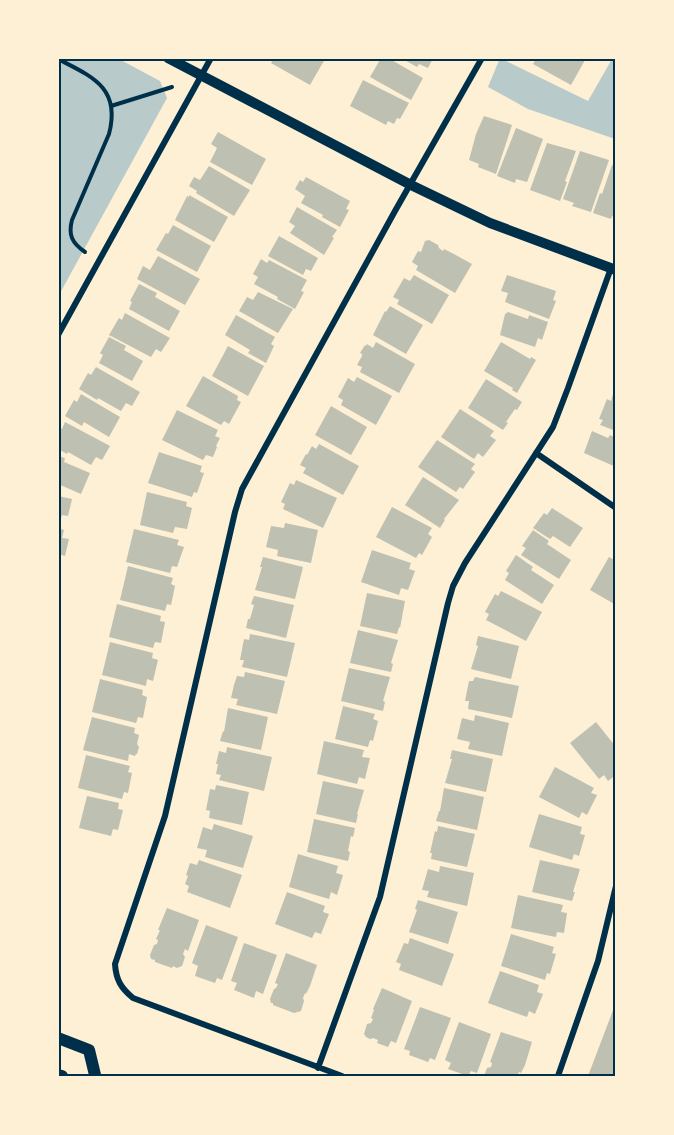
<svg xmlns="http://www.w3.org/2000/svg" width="674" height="1135" viewBox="0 0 674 1135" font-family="Roboto,sans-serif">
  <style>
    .green { fill: #b9caca }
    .building { fill: #bec0b2 }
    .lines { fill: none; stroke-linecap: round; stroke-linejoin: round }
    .path { stroke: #003049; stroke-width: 4 }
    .minor { stroke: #003049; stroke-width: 6 }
    .tertiary { stroke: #003049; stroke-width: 10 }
    .secondary { stroke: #003049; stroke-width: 12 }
    .neatline { fill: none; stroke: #003049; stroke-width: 2 }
  </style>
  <rect width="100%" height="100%" fill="#fdf0d5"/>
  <path class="green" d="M500,58L588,101L612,59H615V139L528,109L488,87Z
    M59,59H119L160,81L167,98L59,295Z"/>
  <path class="building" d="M274,58H323L325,59L310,85L271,63Z
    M381,58H388L423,78L411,100L370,77Z
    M401,58H433L428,68L419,64L417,67Z
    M530,58H582L585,60L571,85L533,64L535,61Z
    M363,80L409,103L400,119L397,118L394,124L388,121L386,125L350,106Z
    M484,116L512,125L496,174L478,167L479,164L469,160L476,134Z
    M516,128L543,139L527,182L516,179L515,183L497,176Z
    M218,132L266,159L252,185L210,162L217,148L211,144Z
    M547,143L576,151L565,181L567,182L560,201L530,190Z
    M580,151L609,160L591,212L572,206L574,203L563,199Z
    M612,165L616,166V218L612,216L611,219L593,213L600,193L602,194Z
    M209,166L250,190L234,216L196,193L197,191L189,186L194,177L200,180Z
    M306,177L350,201L346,209L349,210L340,227L322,217L323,215L301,203L305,196L295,189L300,180L303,182Z
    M189,195L228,217L214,242L175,220L187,196L189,197Z
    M297,207L337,230L332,237L334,238L324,255L290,233L295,226L289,222Z
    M173,225L211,246L197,272L156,250L166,233L168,234Z
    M279,236L318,258L311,271L306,269L303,275L268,256Z
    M429,240L438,245L439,248L443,251L444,249L452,253L472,264L455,293L416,270L418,266L412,262L418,251L421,252L425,241Z
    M158,256L200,279L185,305L137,279L143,266L150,270Z
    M261,259L267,263L269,260L307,280L301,291L304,292L295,309L277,299L278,297L254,284L258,277L253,274Z
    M414,275L449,295L432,324L397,304L399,300L393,297L404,278L410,281Z
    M507,275L556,291L553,300L556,301L549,319L505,302L508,293L501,291Z
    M139,284L157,293L155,297L180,311L169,331L129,309L132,302L130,301Z
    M258,292L293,309L278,333L239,311L247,297L253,300Z
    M390,306L423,325L406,354L373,335L385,311L386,312Z
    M508,312L528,319L529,315L548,322L542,340L538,338L535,347L500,335L505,314Z
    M125,313L170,338L161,352L156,349L151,357L109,335L119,318L122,320Z
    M236,315L275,337L271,344L274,346L266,363L248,353L250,350L225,335Z
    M109,337L126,346L124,350L143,361L132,381L99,363L103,355L100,353Z
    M376,342L415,364L399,393L360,372L362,367L357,365L362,356V354L360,353L365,345L366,346L367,344L373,348Z
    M501,342L530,359L531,357L536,360L517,393L512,390L513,388L484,371Z
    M228,346L264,366L248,396L212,376Z
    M96,367L140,392L132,406L126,403L121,411L98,398L97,400L79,389L88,373L91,375Z
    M203,376L238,396L237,400L241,402L229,424L224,421L221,425L186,406Z
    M357,377L392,396L376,425L341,405L343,400L338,397L348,378L354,382Z
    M486,379L522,402L517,410L515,409L506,422L508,423L503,430L468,408Z
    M81,394L120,417L109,437L84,422L82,426L65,416L74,400L77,402Z
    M613,394L616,395V431L600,425L603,420L599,419L607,399L611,401Z
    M331,406L367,427L351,455L315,435Z
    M460,409L494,431L490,436L496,440L483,457L478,453L474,459L441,437Z
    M177,410L218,430L215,436L220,438L216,446L217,447L213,457L206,455L203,460L162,440Z
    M65,422L110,446L102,460L96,457L91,465L68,452L67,454L58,449V427L62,429Z
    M592,431L608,438L610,435L616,438V467L584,453Z
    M437,440L475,464L471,469L475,472L463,489L460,487L456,492L418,467Z
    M319,444L359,466L343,495L303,473L306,468L300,465L306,454L307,455L312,446L316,449Z
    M159,452L202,466L200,472L204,473L197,493L194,492L192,497L148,483Z
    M58,456L65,458L64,462L90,473L81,494L58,484Z
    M423,477L459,500L444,519L445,520L440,528L405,505Z
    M296,480L337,498L323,528L283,509L285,504L281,502L290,483L294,485Z
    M147,492L187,502L186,506L192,508L187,529L175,527L173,533L140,525Z
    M58,496L72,499L68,516L62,515L59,526Z
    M392,507L432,528L428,534L432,537L422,555L419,553L416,558L376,537Z
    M552,508L583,528L570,547L553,536L550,539L533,528L544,513L547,515Z
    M285,523L318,530L311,563L277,556L278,550L266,547L271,526L284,528Z
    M58,528L64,530L62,538L69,539L65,556L58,554Z
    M134,529L179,540L177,545L184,547L177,567L172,566L170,573L126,562Z
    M533,530L549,541L547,544L571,560L559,579L521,555L526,548L522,546Z
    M372,550L411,563L409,569L415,571L408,590L401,588L399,595L361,582Z
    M516,555L533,567L531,570L554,585L542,604L505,580L509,573L506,571Z
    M263,557L303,567L295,599L255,590L262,567H260Z
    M609,557L616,561V605L590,590Z
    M128,566L173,578L171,584L175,586L171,605L167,604L165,611L120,600Z
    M501,591L542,612L526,641L486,620L489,614L485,612L495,594L498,596Z
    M367,593L405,601L400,628L399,627L397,634L360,626Z
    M254,596L294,605L286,638L246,628L248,619H250L254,605L251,604Z
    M117,604L161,616L160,621L165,622L161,643L155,642L153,648L109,637Z
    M358,630L398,640L391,663L393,664L391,672L350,663Z
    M250,634L295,643L287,677L242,667L244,660H240L244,639L249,640Z
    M478,636L519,646L511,679L471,669L478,646L476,645Z
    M110,642L153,653L152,658L158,660L153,681L147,679L146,686L102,675Z
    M349,668L390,677L383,701L385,702L383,711L341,701Z
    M245,672L285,681L277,714L236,705L238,699L231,698L234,685L237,676L244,677Z
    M475,677L519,686L512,718L468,709L469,701H465L469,681H473Z
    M100,679L143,690L142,695L147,697L143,718L138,717L136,723L92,712Z
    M343,706L375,714L373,719L378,721L373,741L370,740L368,747L335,739Z
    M228,708L268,717L261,750L220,741L223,731L224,732Z
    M475,715L509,723L502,756L468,749L470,742L457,739L462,718L474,721Z
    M92,717L135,728L134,733L139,735L137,744L139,747L137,754H136L135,756L129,754L128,761L83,750Z
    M596,722L616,747V775L608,781L604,775L599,779L570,743Z
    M324,741L364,750L362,757L370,758L365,779L359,777L357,784L317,774Z
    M227,747L272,757L264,791L219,780L221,775L216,774L218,764H216L219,751L226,753Z
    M452,750L493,759L486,792L445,783L452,759H450Z
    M86,755L130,766L128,772L132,773L128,793L124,792L122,799L78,788Z
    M555,767L594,788L591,793L597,795L587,815L582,812L579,818L539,797Z
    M323,781L364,790L357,814H358L356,823L316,814Z
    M216,785L249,792L242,825L209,818L210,811L206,810L210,789L215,790Z
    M444,788L484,797L477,830L436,821L439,811H440Z
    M87,796L119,803L118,809L123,810L118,830L113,829L111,836L79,828Z
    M539,814L582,827L580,834L585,835L579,856L574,854L572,860L529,847Z
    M314,819L355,828L353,837L351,836L348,851L350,852L348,861L307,852Z
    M214,824L253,836L243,868L205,857L207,850L197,848L203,827L212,830Z
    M438,826L475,834L467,867L431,859L432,853H430L435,831L437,832Z
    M298,854L338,866L336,873L343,875L337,895L331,892L329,899L289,887Z
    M199,860L242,875L230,908L187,892L189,886L185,884L188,876L186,875L190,863L197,865Z
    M540,860L580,869L573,892H575L572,901L532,892Z
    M440,866L474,873L467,906L427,897L429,891L422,890L428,869L439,872Z
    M287,892L325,906L323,912L329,914L321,934L315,932L312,938L275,924Z
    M518,895L563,905L561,912L567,913L564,933L557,932L556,937L511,928Z
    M418,900L458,912L448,944L409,932L417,910L415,909Z
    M167,908L199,920L188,951L185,949L183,954L185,957L182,966L177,968L173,966L172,968L155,962V960L151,959L150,955L154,945L157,944L158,940L156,939L160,930H158Z
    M206,925L238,937L222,980L217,978L215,983L195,976L198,966L192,963Z
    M511,934L554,947L552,953L556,954L550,974L547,973L545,980L501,966Z
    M410,938L454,954L442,986L399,970L401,964L396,962L404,943L408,944Z
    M244,943L277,955L263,994L256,991L254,998L234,990L237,983L231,981Z
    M286,953L317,965L310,986L306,994L305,993L303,998L304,1001L301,1011L294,1013L273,1005V1003H271L270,999L274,989L276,988L278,984L275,983Z
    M500,971L539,985L537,992L543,994L535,1014L529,1011L527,1017L488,1003Z
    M382,988L412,1001L396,1043L391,1041L388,1047L377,1043L378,1040L373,1038L370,1039L366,1037L364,1034L367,1024L371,1023L373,1019L371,1018L374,1010L373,1009Z
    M615,1005L616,1076H588Z
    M420,1007L451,1018L435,1060L430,1058L428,1062L409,1055L410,1051L404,1049Z
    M459,1022L491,1034L477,1073L471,1071L468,1076L448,1069L451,1063L445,1060Z
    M501,1032L532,1042L525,1065L521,1073L519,1072L517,1076H484L487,1068L491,1067L492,1063L490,1062Z"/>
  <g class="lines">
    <path class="path" d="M58,59C93,77 121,88 109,134L72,220C68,235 72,243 85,252
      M111,106L172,87"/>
    <path class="minor" d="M58,335L211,58
      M536,453L616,508
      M318,1068L380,897L448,603L453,586L465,563L553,427L568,388L611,268
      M342,1076L133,998C121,988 116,980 115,964L165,816L235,512L242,489L395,211L482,58
      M558,1076L598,961L616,886"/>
    <path class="tertiary" d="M168,58L411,185L490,223L616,270"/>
    <path class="secondary" d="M58,1038L89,1050L95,1075
      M58,1075L62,1076"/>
  </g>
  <rect width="674" height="1135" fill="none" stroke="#fdf0d5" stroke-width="120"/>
  <rect x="60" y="60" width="554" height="1015" class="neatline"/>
</svg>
